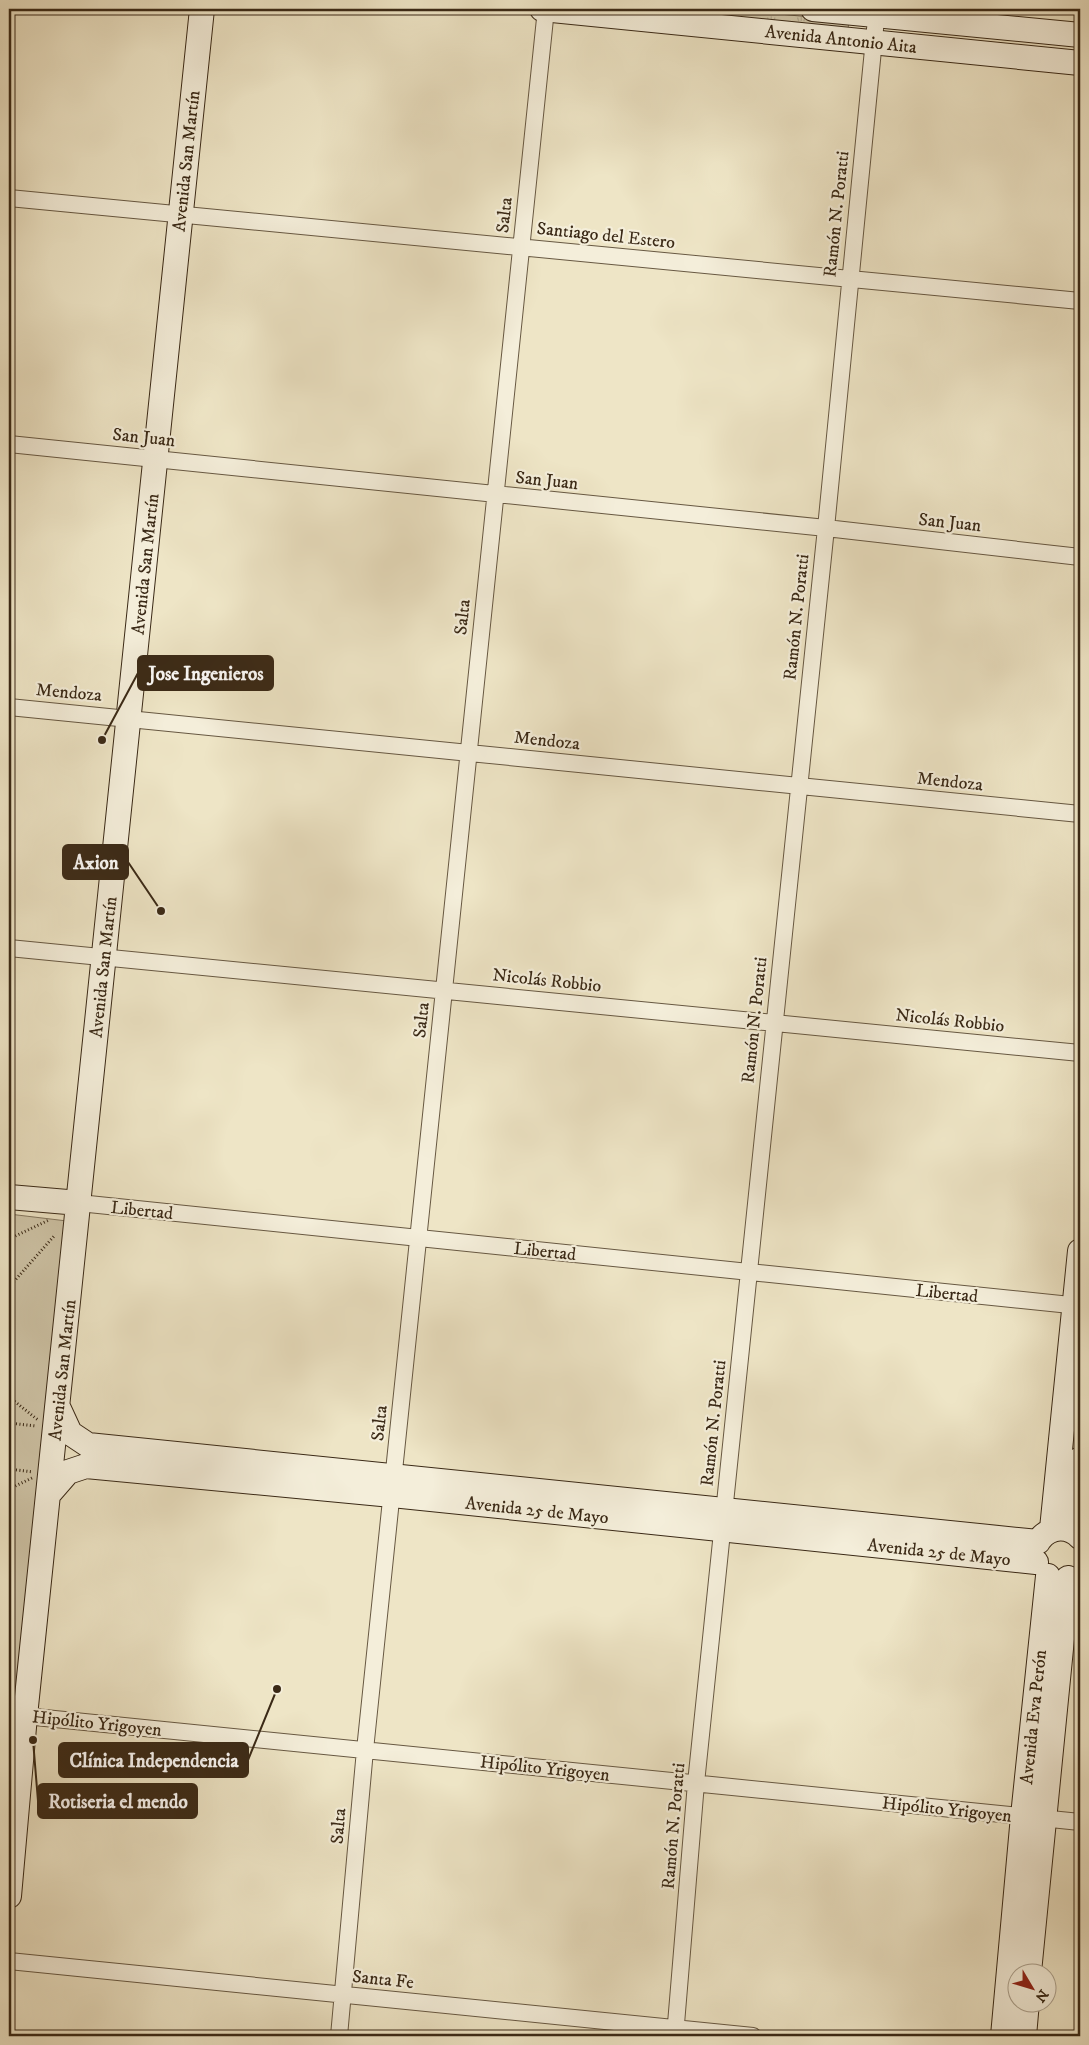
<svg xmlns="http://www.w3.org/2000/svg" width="1089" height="2045" viewBox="0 0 1089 2045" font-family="'IM FELL DW Pica',serif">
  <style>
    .grass { fill: url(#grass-tufts); stroke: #84775f }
    .park { fill: #cfc5a8; stroke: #84775f }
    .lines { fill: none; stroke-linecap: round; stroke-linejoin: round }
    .street-casing { stroke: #675842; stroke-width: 18 }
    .secondary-casing { stroke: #3a2916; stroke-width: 26 }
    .path { stroke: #3a2916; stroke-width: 3; stroke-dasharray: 1 2.5; stroke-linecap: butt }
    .street { stroke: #f4eeda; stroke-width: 16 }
    .secondary { stroke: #f4eeda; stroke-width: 24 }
    .labels { text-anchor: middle; stroke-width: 4.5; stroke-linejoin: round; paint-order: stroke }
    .street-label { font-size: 18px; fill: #3a2916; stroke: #f4eeda }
    .leader { fill: none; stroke: #3a2916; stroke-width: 2 }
    .callout-dot { fill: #3a2916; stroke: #f4eeda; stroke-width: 2 }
    .callout { fill: #3a2916; stroke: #3a2916; stroke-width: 2 }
    .callout-label { font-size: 19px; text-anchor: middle; font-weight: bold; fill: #fff }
  </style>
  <defs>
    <pattern id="grass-tufts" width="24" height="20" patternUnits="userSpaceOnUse" patternTransform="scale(1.25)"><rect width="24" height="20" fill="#cfc5a8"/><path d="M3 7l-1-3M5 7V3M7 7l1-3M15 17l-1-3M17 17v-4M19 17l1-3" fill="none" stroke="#b2a990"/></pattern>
  </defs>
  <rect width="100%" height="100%" fill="#eee5c6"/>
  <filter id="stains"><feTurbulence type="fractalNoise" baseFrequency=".004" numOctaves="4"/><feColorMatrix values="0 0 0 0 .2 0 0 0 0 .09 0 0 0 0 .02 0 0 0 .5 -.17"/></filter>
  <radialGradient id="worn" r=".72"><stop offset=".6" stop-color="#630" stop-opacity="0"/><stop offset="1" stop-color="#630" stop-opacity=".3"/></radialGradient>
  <path class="grass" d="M648,9H730L849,21L848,29Z"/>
  <path class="park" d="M9,1214L67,1221L19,1689L9,1688Z"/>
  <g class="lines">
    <g class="street-casing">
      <path id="street" d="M9,198L1080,301
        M9,444L826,528L1080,557
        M9,707L1080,814
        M9,948L1080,1053
        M79,1203L1080,1306
        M25,1716L1080,1822
        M9,1961L753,2036
        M339,2036L365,1750L546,9
        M675,2036L696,1783L826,528L877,9"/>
    </g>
    <g class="secondary-casing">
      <path id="secondary" d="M542,9L1080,63
        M813,9L1080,35
        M9,1197L79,1203
        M58,1407L70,1433L88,1445L1038,1542
        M48,1495L68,1472L86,1466L392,1495L1036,1562
        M1052,1529L1080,1251
        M1073,1531L1080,1459
        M1040,1539C1051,1526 1068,1525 1080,1537
        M9,1896L25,1716L202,9
        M1029,1972L1068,1578
        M1003,2036L1023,1816L1048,1576
        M1024,2036L1027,2002"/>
    </g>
    <path class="path" d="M9,1239L49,1220
      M9,1287L55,1235
      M9,1397L38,1420
      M9,1423L36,1426
      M9,1469L33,1472
      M9,1489L32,1478"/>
    <use href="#street" class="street"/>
    <use href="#secondary" class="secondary"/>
  </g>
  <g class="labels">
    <g class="street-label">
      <text transform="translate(841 39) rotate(6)" y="6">Avenida Antonio Aita</text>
      <text transform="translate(186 161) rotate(-84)" y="6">Avenida San Martín</text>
      <text transform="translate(836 214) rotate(-84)" y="6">Ramón N. Poratti</text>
      <text transform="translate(504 215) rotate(-84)" y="6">Salta</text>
      <text transform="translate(606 235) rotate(6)" y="6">Santiago del Estero</text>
      <text transform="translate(144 437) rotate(6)" y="6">San Juan</text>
      <text transform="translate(547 480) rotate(6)" y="6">San Juan</text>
      <text transform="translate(950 522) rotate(6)" y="6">San Juan</text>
      <text transform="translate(145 564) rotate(-84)" y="6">Avenida San Martín</text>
      <text transform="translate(462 617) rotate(-84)" y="6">Salta</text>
      <text transform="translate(796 617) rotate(-84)" y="6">Ramón N. Poratti</text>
      <text transform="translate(69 692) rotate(5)" y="6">Mendoza</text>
      <text transform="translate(547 740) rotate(6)" y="6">Mendoza</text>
      <text transform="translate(950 781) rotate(6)" y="6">Mendoza</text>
      <text transform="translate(103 967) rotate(-84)" y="6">Avenida San Martín</text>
      <text transform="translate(547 980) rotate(6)" y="6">Nicolás Robbio</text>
      <text transform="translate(421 1020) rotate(-84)" y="6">Salta</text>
      <text transform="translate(754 1020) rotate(-84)" y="6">Ramón N. Poratti</text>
      <text transform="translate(950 1020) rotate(6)" y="6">Nicolás Robbio</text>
      <text transform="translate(142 1210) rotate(6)" y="6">Libertad</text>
      <text transform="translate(545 1251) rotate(6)" y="6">Libertad</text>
      <text transform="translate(947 1293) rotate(6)" y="6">Libertad</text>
      <text transform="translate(62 1370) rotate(-84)" y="6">Avenida San Martín</text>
      <text transform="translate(379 1423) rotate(-84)" y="6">Salta</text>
      <text transform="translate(713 1423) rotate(-84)" y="6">Ramón N. Poratti</text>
      <text transform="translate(537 1510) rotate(6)" y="6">Avenida 25 de Mayo</text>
      <text transform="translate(939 1552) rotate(6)" y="6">Avenida 25 de Mayo</text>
      <text transform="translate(1033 1717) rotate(-84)" y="6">Avenida Eva Perón</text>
      <text transform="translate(97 1723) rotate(6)" y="6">Hipólito Yrigoyen</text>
      <text transform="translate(545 1768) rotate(6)" y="6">Hipólito Yrigoyen</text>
      <text transform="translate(947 1809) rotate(6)" y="6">Hipólito Yrigoyen</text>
      <text transform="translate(338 1826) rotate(-85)" y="6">Salta</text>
      <text transform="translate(673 1826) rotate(-85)" y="6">Ramón N. Poratti</text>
      <text transform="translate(383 1979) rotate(6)" y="6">Santa Fe</text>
    </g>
  </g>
  <path class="leader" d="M102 740L138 673M161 911L128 862M277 1689L248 1760M33 1740L38 1801"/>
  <g class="callout-dot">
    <circle cx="102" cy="740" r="5"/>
    <circle cx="161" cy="911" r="5"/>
    <circle cx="277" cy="1689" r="5"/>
    <circle cx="33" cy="1740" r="5"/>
  </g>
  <g class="callout">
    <rect x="138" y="656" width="135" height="34" rx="5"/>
    <rect x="63" y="845" width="65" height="34" rx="5"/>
    <rect x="59" y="1743" width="189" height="34" rx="5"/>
    <rect x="38" y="1784" width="159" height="34" rx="5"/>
  </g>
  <g class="callout-label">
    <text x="206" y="680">Jose Ingenieros</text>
    <text x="96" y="869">Axion</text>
    <text x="154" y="1767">Clínica Independencia</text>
    <text x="118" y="1808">Rotiseria el mendo</text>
  </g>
  <rect width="1089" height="2045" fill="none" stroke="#eee5c6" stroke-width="30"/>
  <rect x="10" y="10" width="1069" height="2025" fill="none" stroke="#3a2916" stroke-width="2.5"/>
  <rect x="15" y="15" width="1059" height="2015" fill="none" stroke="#3a2916"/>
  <g transform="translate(1032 1988) rotate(128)"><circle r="24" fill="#f4eeda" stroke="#aa9f8c"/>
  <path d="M0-4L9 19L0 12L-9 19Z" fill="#8f2418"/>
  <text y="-8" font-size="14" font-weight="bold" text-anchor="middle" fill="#3a2916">N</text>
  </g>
  <rect width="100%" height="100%" filter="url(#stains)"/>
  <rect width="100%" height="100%" fill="url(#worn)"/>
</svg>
